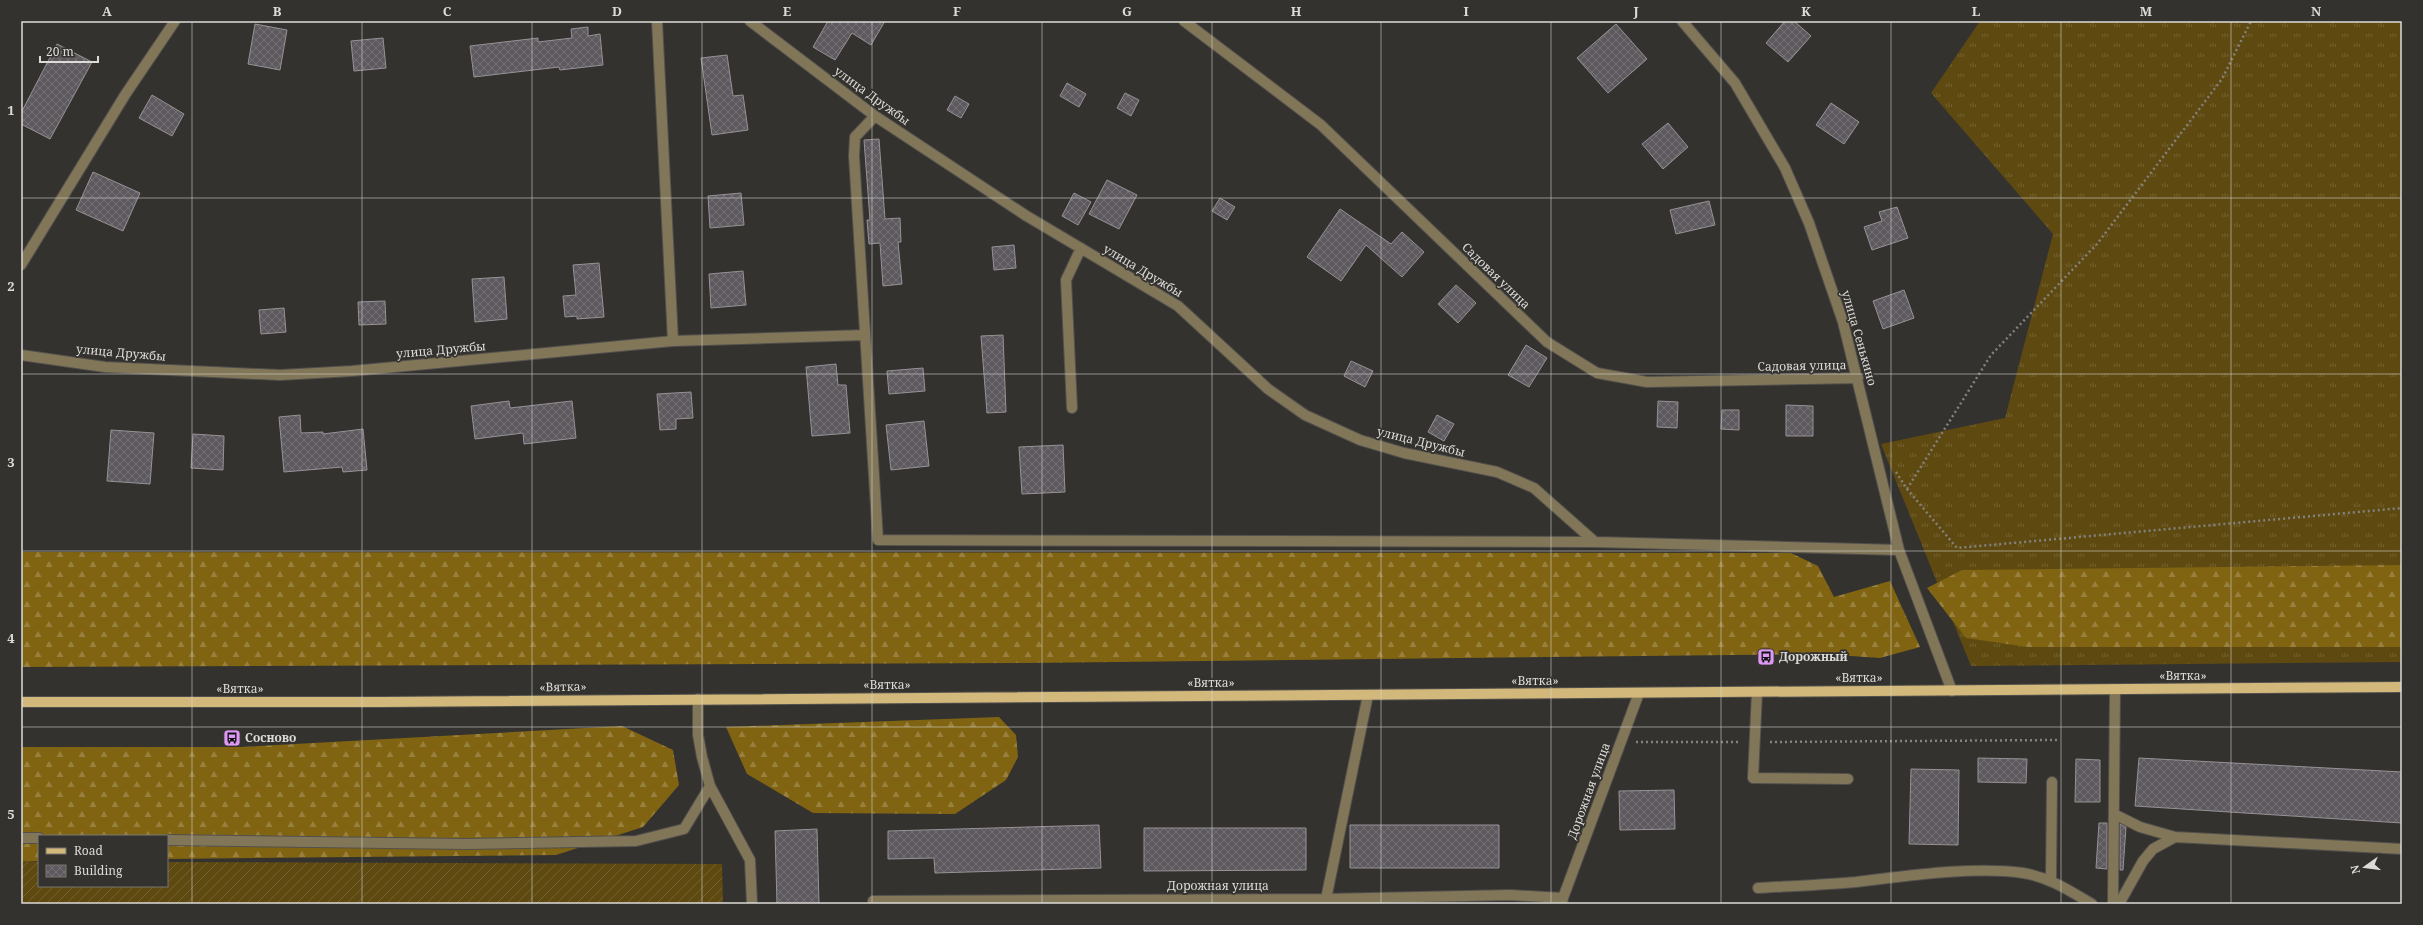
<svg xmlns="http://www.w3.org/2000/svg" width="2423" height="925" viewBox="0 0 2423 925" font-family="'Noto Serif',serif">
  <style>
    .grass { fill: url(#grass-tufts) }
    .forest { fill: url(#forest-firs) }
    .garden { fill: url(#garden-furrows) }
    .building { fill: url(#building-cross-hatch); stroke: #969297 }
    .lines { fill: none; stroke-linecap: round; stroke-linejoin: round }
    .minor-casing { stroke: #52504d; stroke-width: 12 }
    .major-casing { stroke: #52504d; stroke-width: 12 }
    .path { stroke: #83827e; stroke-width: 2.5; stroke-dasharray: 2 3; stroke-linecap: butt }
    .minor { stroke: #827659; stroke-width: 10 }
    .major { stroke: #d2b87b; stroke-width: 10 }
    .grid { fill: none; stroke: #dcdbd8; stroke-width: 1; stroke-opacity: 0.55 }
    .labels { text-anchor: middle; stroke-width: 3.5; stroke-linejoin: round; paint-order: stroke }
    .street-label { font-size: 12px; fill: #dcdbd8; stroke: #34322e }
    .poi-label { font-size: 12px; font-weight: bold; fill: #dcdbd8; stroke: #34322e; text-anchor: start }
    .neatline { fill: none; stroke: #dcdbd8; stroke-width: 1.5 }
    .grid-label { font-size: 13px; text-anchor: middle; font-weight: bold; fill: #dcdbd8 }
  </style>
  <defs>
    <pattern id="grass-tufts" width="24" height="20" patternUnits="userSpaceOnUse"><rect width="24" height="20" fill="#5e4910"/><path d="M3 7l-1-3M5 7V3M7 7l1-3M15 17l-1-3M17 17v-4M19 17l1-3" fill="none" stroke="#746332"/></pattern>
    <pattern id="forest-firs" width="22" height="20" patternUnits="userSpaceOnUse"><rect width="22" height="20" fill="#816412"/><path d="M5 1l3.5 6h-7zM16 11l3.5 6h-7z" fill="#98813f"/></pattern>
    <pattern id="garden-furrows" width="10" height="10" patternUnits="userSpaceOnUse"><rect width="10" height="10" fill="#5e4910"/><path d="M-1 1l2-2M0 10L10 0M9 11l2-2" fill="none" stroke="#746332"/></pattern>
    <pattern id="building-cross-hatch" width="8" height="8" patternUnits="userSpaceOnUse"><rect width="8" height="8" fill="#5d595e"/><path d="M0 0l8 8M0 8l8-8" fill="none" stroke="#747074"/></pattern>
  </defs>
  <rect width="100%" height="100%" fill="#34322e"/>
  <path class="grass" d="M1980,21H2402V662L1971,666L1881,444L2005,418L2053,234L1931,93Z"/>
  <path class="forest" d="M21,552L1791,553L1818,566L1834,597L1890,581L1920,647L1880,658L1822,654L1025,663L21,667Z
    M2402,565V647H2028L1966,638L1927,588L1962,570Z
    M999,717L1016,735L1018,757L1006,780L955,814L813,813L747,774L726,727Z
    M622,726L673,750L679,785L643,827L556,855L167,859V836H39V861L21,862V747H241Z"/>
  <path class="garden" d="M21,861L39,862V886H167V862L722,864L723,904H21Z"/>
  <path class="building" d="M828,21H885L871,45L852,33L835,60L813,47Z
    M1785,21H1794L1811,36L1788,62L1766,43Z
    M255,24L287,30L280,70L248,64Z
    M1616,24L1647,59L1608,93L1577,58Z
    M588,27V36L600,34L603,65L560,70L559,67L474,77L470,46L538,38V42L572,38L571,29Z
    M383,38L386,68L354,71L351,41Z
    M57,44L92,62L50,139L21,124V113Z
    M727,55L733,96L743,95L748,130L712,135L701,58Z
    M1067,83L1086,94L1079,107L1060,96Z
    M1125,93L1139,100L1131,116L1117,108Z
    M152,95L184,114L172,136L139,118Z
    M955,96L969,104L961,118L947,110Z
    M1831,103L1859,122L1844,144L1816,125Z
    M1668,123L1688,147L1663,169L1642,144Z
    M879,139L885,219L900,218L901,242H898L902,284L883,286L880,243L869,244L867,220H870L864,140Z
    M93,172L140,193L123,231L76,210Z
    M1107,180L1137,195L1119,229L1089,214Z
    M741,193L744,225L710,228L708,196Z
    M1074,193L1091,202L1078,225L1062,216Z
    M1220,198L1235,207L1227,220L1212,211Z
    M1709,201L1715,225L1676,234L1670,210Z
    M1897,207L1908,238L1872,250L1864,227L1882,221L1879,212Z
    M1340,209L1391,244L1402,232L1424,252L1402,277L1366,245L1341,281L1307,257Z
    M1014,245L1016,268L994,270L992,247Z
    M599,263L604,317L577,319V316L565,317L563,296L576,295L573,265Z
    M743,271L746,305L711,308L709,274Z
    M504,277L507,319L475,322L472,279Z
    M1456,285L1476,303L1458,323L1438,304Z
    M1904,290L1914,318L1883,329L1873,301Z
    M385,301L386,324L359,325L358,302Z
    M284,308L286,332L261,334L259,310Z
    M1003,335L1006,412L987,413L981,336Z
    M1526,345L1547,358L1529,387L1508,375Z
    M1351,361L1373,371L1365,387L1344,376Z
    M836,364L838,385H846L850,433L812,436L806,367Z
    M923,368L925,391L889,394L887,371Z
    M691,392L693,418L676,419V429L660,430L657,394Z
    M509,401L510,408L572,401L576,438L524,444L523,433L475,439L471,406Z
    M1658,401L1678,402L1677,428L1657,427Z
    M1786,405L1813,406V436H1786Z
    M1722,410H1739V430L1721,429Z
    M300,415L301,433L323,432V434L363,429L367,470L343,472L342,467L284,472L279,417Z
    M1437,415L1454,424L1444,441L1428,432Z
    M924,421L929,466L891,470L886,425Z
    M111,430L154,433L150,484L107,481Z
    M193,434L224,436L223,470L191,468Z
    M1063,445L1065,492L1022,494L1019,447Z
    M1978,758L2027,759L2026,783L1978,782Z
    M2139,758L2402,772V823L2135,806Z
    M2076,759L2100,760V802H2075Z
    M1911,769L1959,770L1958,845L1909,844Z
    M1674,790L1675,829L1620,830L1619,791Z
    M2099,823H2107V869L2096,868Z
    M2120,824L2126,827L2123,870H2120Z
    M1099,825L1101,868L935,873L934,858L888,859V831Z
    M1350,825H1499V868H1350Z
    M1144,828H1306V870L1144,871Z
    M817,829L819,904H777L775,831Z"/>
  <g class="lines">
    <g class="minor-casing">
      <path id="minor" d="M657,21L673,341
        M750,21L875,116L1025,215L1178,306L1268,389L1305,415L1360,440L1404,453L1497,472L1534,488L1595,542
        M1184,21L1321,125L1547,342L1597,373L1647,382L1858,378
        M1682,21L1735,83L1785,168L1809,223L1843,322L1899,550L1952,691
        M875,116L855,137L854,156L878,540L1595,542L1899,550
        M21,265L125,95L175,21
        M21,355L105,367L280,375L352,371L673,341L865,335
        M1072,408L1066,280L1081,248
        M1757,692L1753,778L1848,779
        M698,699V735L702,757L710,786L750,860L752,904
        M2114,814L2140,827L2175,837L2402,849
        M21,838H39
        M167,840L466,844L636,841L684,829L710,786
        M2051,880L2052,782
        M1758,888C1791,886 1824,885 1856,882C1907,876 1972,866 2023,873C2049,877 2070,891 2092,904
        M1563,898L1639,693
        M1326,899L1368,695
        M873,901L1326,899L1510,895L1563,898L1562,904
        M2113,904L2115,689
        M2119,904L2143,861L2153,849L2175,837"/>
    </g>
    <g class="major-casing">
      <path id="major" d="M21,702H383L2402,687"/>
    </g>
    <path class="path" d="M1896,472L1907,489L1957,548L2402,508
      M1907,489L1991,355L2097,244L2222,79L2251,21
      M1636,742H1741
      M1770,742L2057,740"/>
    <use href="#minor" class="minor"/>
    <use href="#major" class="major"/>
  </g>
  <path class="grid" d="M192,21V904M362,21V904M532,21V904M702,21V904M872,21V904M1042,21V904M1212,21V904M1381,21V904M1551,21V904M1721,21V904M1891,21V904M2061,21V904M2231,21V904M21,198H2402M21,374H2402M21,551H2402M21,727H2402"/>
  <defs>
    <g id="bus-square" transform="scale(0.9)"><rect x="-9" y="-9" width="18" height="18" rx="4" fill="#dd99f3" stroke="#34322e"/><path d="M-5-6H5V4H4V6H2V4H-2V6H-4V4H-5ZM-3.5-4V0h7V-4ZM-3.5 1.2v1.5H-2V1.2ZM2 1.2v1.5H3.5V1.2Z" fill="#111"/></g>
  </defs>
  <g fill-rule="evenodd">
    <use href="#bus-square" x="1766" y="657"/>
    <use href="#bus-square" x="232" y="738"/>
  </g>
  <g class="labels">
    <g class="street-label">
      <text transform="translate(872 96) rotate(36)" y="4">улица Дружбы</text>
      <text transform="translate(1143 271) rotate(31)" y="4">улица Дружбы</text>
      <text transform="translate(1496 276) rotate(44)" y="4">Садовая улица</text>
      <text transform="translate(1859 338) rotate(74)" y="4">улица Сенькино</text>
      <text transform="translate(441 350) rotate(-5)" y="4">улица Дружбы</text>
      <text transform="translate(121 353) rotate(5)" y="4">улица Дружбы</text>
      <text transform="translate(1802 366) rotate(-1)" y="4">Садовая улица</text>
      <text transform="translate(1421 442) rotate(14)" y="4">улица Дружбы</text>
      <text x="2183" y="680">«Вятка»</text>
      <text x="1859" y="682">«Вятка»</text>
      <text x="1535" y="685">«Вятка»</text>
      <text x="1211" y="687">«Вятка»</text>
      <text x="887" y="689">«Вятка»</text>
      <text transform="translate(563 687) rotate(-1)" y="4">«Вятка»</text>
      <text x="240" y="693">«Вятка»</text>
      <text transform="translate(1589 791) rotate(-70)" y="4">Дорожная улица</text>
      <text x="1218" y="890">Дорожная улица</text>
    </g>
    <g class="poi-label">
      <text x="1779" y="661">Дорожный</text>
      <text x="245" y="742">Сосново</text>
    </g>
  </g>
  <rect width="2423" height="925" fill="none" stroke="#34322e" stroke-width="44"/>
  <rect x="38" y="835" width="130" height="52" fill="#34322e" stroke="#777672"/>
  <rect x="46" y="848" width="20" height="6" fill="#d2b87b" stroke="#777672"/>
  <text x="74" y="855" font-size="12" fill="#dcdbd8">Road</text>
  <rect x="46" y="865" width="20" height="12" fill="url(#building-cross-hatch)" stroke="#777672"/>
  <text x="74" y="875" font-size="12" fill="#dcdbd8">Building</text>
  <g transform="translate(2365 867) rotate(256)" stroke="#34322e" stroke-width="3" paint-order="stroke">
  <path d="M0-3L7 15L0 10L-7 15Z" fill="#dcdbd8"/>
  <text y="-6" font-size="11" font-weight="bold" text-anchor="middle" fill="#dcdbd8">N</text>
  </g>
  <path d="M40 56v6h58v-6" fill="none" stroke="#dcdbd8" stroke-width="2"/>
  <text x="46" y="56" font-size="12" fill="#dcdbd8" stroke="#34322e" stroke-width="3" paint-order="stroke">20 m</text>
  <rect x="22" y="22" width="2379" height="881" class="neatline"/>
  <g class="grid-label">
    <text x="107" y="16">A</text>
    <text x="277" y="16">B</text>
    <text x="447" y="16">C</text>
    <text x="617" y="16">D</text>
    <text x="787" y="16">E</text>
    <text x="957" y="16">F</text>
    <text x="1127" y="16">G</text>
    <text x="1296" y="16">H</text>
    <text x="1466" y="16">I</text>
    <text x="1636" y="16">J</text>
    <text x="1806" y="16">K</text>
    <text x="1976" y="16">L</text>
    <text x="2146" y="16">M</text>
    <text x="2316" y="16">N</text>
    <text x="11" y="115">1</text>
    <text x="11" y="291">2</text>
    <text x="11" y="467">3</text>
    <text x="11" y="643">4</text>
    <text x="11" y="819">5</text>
  </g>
</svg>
